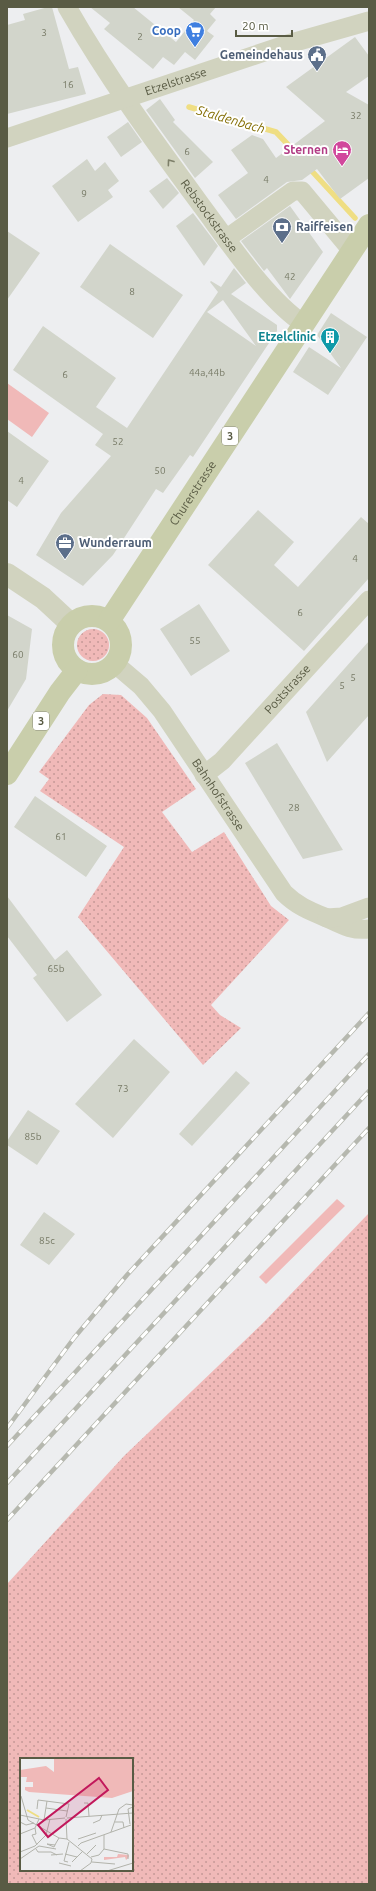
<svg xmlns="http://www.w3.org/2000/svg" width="376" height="1891" viewBox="0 0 376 1891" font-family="Ubuntu,sans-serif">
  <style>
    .grass { fill: url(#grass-dots); fill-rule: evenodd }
    .green { fill: #f0b9b8 }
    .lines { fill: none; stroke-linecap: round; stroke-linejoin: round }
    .stream { stroke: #efde83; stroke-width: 5.5 }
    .building { fill: #d2d5cb; fill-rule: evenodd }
    .minor { stroke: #d1d3bf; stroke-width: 19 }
    .tertiary { stroke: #d1d3bf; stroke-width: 22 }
    .primary { stroke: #c9ceab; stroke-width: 22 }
    .rail-casing { stroke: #b6b8af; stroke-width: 4.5 }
    .rail { stroke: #fff; stroke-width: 3; stroke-dasharray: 9; stroke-linecap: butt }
    .oneway { stroke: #7d7f69 }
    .labels { text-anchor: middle; stroke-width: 4; stroke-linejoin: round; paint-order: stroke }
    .number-label { font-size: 10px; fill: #777a66 }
    .shield { fill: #fff; stroke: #8b8c7c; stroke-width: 1 }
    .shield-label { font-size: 11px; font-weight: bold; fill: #595b44 }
    .shop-label { font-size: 12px; font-weight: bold; fill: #366cbe; stroke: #fff; text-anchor: end }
    .service-label { font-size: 12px; font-weight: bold; fill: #4e5e75; stroke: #fff; text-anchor: start }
    .street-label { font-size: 12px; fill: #595b44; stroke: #fff }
    .hotel-label { font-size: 12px; font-weight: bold; fill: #b23c85; stroke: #fff; text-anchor: end }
    .culture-label { font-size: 12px; font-weight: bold; fill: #0d838f; stroke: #fff; text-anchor: end }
    .water-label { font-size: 13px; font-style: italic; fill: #867109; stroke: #fff }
    .inset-river { fill: none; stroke: #efde83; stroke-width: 2 }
    .inset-road { fill: none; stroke: #b2b3ab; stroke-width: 1 }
    .view { fill: #c2185b; fill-opacity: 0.15; stroke: #c2185b; stroke-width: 2 }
    .inset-edge { fill: none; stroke: #595b44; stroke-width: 2 }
  </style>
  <defs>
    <pattern id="grass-dots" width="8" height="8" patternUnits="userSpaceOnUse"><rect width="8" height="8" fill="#f0b9b8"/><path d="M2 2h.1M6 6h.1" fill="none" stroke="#c59997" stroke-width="1.8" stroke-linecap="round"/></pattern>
  </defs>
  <rect width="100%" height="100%" fill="#edeef0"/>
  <path class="grass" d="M77 645a16 16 0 1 1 32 0a16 16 0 1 1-32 0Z
    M103,694L121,695L147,718L196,789L162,812L192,852L224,832L271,906L289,920L211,1005L220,1015L241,1028L203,1065L78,917L124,847L40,791L49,779L39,772L89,705Z
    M369,1213V1884H7V1584L124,1456L263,1323ZM21,1759H132V1870H21Z"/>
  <path class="green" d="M7,383L49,413L32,437L7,419Z
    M337,1199L345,1206L266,1284L259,1277Z"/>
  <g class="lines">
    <path class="stream" d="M189,107L276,132L295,152
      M309,168L355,218"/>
  </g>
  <path class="building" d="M48,7H52L69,69L78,67L86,94L7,114V25L25,20L23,14Z
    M90,7H133L176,42L194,20L178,7H216L210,14L216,20L207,31L214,36L195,60L185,52L174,65L163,57L153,69L104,29L110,23Z
    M355,37L369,56V76L346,92L369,105V178L340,199L317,169L302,180L287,182L236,219L218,195L248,173L231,150L252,135L263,139L276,158L325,121L286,87Z
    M160,99L175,120L173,122L213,162L195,178L146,110Z
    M128,122L142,142L121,157L107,137Z
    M87,159L95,171L105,162L119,181L108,190L113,197L78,222L52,186Z
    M167,178L179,193L163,209L149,191Z
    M290,206L323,252L290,299L267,268L264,271L241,241Z
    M193,213L218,246L204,266L176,226Z
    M7,231L40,253L7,300Z
    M110,244L183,295L153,338L80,287Z
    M234,268L246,283L231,294L277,325V331L193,457L190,455L163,493L156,489L113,555L83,586L36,555L61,513L111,456L95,445L103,434L13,370L43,326L116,378L96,407L127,428L218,292L210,282L211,281L221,287ZM223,300L256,346L207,312Z
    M331,313L367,337L328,395L293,372L309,347L341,368L317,335Z
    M7,431L49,461L17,507L7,500Z
    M258,510L294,542L274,565L298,587L361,517L369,524V578L304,651L208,565Z
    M199,604L230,651L191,676L160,629Z
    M7,615L32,629L26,679L7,711Z
    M369,641V715L327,762L306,712Z
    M277,743L343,850L303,859L245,763Z
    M35,796L107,846L86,877L14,827Z
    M7,896L55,960L67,950L102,995L67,1022L33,978L37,975L7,936Z
    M134,1039L170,1072L113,1138L75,1104Z
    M236,1071L250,1083L192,1146L179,1134Z
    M28,1110L60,1131L37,1165L7,1145V1141Z
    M44,1212L75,1234L49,1265L20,1245Z"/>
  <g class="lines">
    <g class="minor">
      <path id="s1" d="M67,7C107,77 154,141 201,205C228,241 267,300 304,324"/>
      <path id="s2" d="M7,138L288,44L369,21"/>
      <path d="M226,239L293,191H302L352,251"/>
      <path id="s3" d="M114,663L141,686L162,711L284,893C297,906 310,911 327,918C342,925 352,931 369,929"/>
      <path id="s4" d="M204,775L222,761L369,600"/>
      <path d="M327,918L342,917L369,907"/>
    </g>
    <path class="tertiary" d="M7,574L43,598L71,624"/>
    <g class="primary">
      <circle cx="92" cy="645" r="29"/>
      <path id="s5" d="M109,621L369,225"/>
      <path d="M7,774L60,692L77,670"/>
    </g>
    <g class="rail-casing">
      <path id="rail" d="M7,1428L74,1338L127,1275L369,1013
        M7,1446L369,1054
        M7,1483L369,1091
        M7,1520L369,1128"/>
    </g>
    <use href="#rail" class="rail"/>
  </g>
  <defs><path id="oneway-chevron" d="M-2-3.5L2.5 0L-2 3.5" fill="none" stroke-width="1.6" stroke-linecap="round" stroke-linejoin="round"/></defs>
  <use class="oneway" href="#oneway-chevron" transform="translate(170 162) rotate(-126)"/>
  <defs>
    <g id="supermarket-pin" transform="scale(1)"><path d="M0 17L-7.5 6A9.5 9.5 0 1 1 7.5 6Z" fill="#3f7fe0" stroke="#fff"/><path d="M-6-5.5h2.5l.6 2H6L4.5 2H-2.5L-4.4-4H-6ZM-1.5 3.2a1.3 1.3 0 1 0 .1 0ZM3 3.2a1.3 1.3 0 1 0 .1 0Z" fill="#fff"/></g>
    <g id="civic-pin" transform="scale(1)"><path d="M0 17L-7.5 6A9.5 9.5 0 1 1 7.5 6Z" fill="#5c6f8a" stroke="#fff"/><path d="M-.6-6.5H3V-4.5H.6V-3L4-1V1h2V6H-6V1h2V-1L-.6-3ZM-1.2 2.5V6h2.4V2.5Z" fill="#fff"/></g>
    <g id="hotel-pin" transform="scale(1)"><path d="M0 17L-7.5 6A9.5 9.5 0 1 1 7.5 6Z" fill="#d1479c" stroke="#fff"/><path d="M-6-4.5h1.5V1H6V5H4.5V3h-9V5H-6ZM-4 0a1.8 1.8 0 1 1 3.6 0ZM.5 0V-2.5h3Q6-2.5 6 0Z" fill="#fff"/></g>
    <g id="bank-pin" transform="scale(1)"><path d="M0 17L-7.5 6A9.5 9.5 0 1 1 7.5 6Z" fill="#5c6f8a" stroke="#fff"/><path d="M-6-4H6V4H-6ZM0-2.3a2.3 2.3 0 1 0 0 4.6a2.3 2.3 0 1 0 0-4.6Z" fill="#fff"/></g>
    <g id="building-pin" transform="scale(1)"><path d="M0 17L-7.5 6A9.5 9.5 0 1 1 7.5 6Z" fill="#0f9aa8" stroke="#fff"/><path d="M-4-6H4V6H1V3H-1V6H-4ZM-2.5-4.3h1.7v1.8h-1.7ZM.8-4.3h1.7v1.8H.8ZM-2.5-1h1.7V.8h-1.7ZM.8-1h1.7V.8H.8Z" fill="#fff"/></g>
    <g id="office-pin" transform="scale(1)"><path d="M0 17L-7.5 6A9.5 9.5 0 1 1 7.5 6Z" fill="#5c6f8a" stroke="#fff"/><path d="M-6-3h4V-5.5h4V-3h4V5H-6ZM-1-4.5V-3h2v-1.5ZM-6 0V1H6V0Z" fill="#fff"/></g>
  </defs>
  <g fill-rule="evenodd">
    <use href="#supermarket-pin" x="195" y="31"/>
    <use href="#civic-pin" x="317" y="55"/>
    <use href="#hotel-pin" x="342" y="150"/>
    <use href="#bank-pin" x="282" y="227"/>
    <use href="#building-pin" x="330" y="337"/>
    <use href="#office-pin" x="65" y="543"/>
  </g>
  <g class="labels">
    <g class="number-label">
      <text x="44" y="36">3</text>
      <text x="140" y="40">2</text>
      <text x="68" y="88">16</text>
      <text x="356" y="119">32</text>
      <text x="187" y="155">6</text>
      <text x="266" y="183">4</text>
      <text x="84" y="197">9</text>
      <text x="290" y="280">42</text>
      <text x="132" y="295">8</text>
      <text x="207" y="376">44a,44b</text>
      <text x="65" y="378">6</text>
      <text x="118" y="445">52</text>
      <text x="160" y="474">50</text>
      <text x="21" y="484">4</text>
      <text x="355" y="562">4</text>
      <text x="300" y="616">6</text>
      <text x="195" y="644">55</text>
      <text x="18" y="658">60</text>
      <text x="353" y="681">5</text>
      <text x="342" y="689">5</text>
      <text x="294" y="811">28</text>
      <text x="61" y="840">61</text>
      <text x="56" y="972">65b</text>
      <text x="123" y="1092">73</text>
      <text x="33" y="1140">85b</text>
      <text x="47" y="1244">85c</text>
    </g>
    <g class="shield">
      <rect x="222" y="427" width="16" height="18" rx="3"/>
      <rect x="33" y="712" width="16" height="18" rx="3"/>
    </g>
    <g class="shield-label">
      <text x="230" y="440">3</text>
      <text x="41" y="725">3</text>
    </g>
    <g class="shop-label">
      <text x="181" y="35">Coop</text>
    </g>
    <g class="service-label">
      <text x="303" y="59" text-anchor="end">Gemeindehaus</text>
      <text x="296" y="231">Raiffeisen</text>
      <text x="79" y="547">Wunderraum</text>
    </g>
    <g class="street-label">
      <text dy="4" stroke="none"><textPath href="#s2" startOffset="178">Etzelstrasse</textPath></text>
      <text dy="4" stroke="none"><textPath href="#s1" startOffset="253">Rebstockstrasse</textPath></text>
      <text dy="4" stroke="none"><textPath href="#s5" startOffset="153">Churerstrasse</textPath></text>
      <text dy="4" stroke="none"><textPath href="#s4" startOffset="120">Poststrasse</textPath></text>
      <text dy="4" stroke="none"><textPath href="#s3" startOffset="169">Bahnhofstrasse</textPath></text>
    </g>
    <g class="hotel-label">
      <text x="328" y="154">Sternen</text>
    </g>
    <g class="culture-label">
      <text x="316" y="341">Etzelclinic</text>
    </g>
    <g class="water-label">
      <text transform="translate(231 119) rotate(16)" y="5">Staldenbach</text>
    </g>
  </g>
  <g transform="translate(20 1758)">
    <rect width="113" height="113" fill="#edeef0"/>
    <path d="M34,0H113V33L92,40L9,34L5,32V29H13V24H6L7,19H0V12L26,8L34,14ZM98,96L109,97V99L106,102L105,99L84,102V99H97Z" fill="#f0b9b8"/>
    <path class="inset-river" d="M7,52L19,59"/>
    <path class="inset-road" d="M1,38L8,62L39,80L47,81M64,45H68L69,58M26,50L47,53M17,51L18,42L49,46M0,57L24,62L45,60M46,59L49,46M47,60L113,55M46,61L47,81M24,62L27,43M0,64L6,67L14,65M95,64H103L104,70M73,65L80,62L82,57M110,66L108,51L113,49M15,70L16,76L12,77L17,87M91,74L99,51L106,46L113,47M0,76L15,70L19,61M47,81L72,101L71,105L60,113M58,81L76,75M35,87L27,86L34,89L36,85L39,80M19,88L36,91M58,88L61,85L111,67M16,91L18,94H31L37,97M84,91L108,96V101M0,94L15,88L26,77L30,61M45,96L57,99M67,96L76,87M31,97L43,96M71,99L79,97L84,91V77M0,101L19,88M48,104L44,103L49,84M52,104L63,93M72,104L95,106M39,105L51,108M87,113L113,105"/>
    <path class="view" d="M79,20L88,32L28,79L18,67Z"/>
    <rect width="113" height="113" class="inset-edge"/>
  </g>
  <rect width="376" height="1891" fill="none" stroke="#595b44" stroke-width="16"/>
  <path d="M236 30v6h56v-6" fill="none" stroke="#595b44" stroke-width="2"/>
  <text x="242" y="30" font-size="12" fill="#595b44" stroke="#ffffff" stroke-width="3" paint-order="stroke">20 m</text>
</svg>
